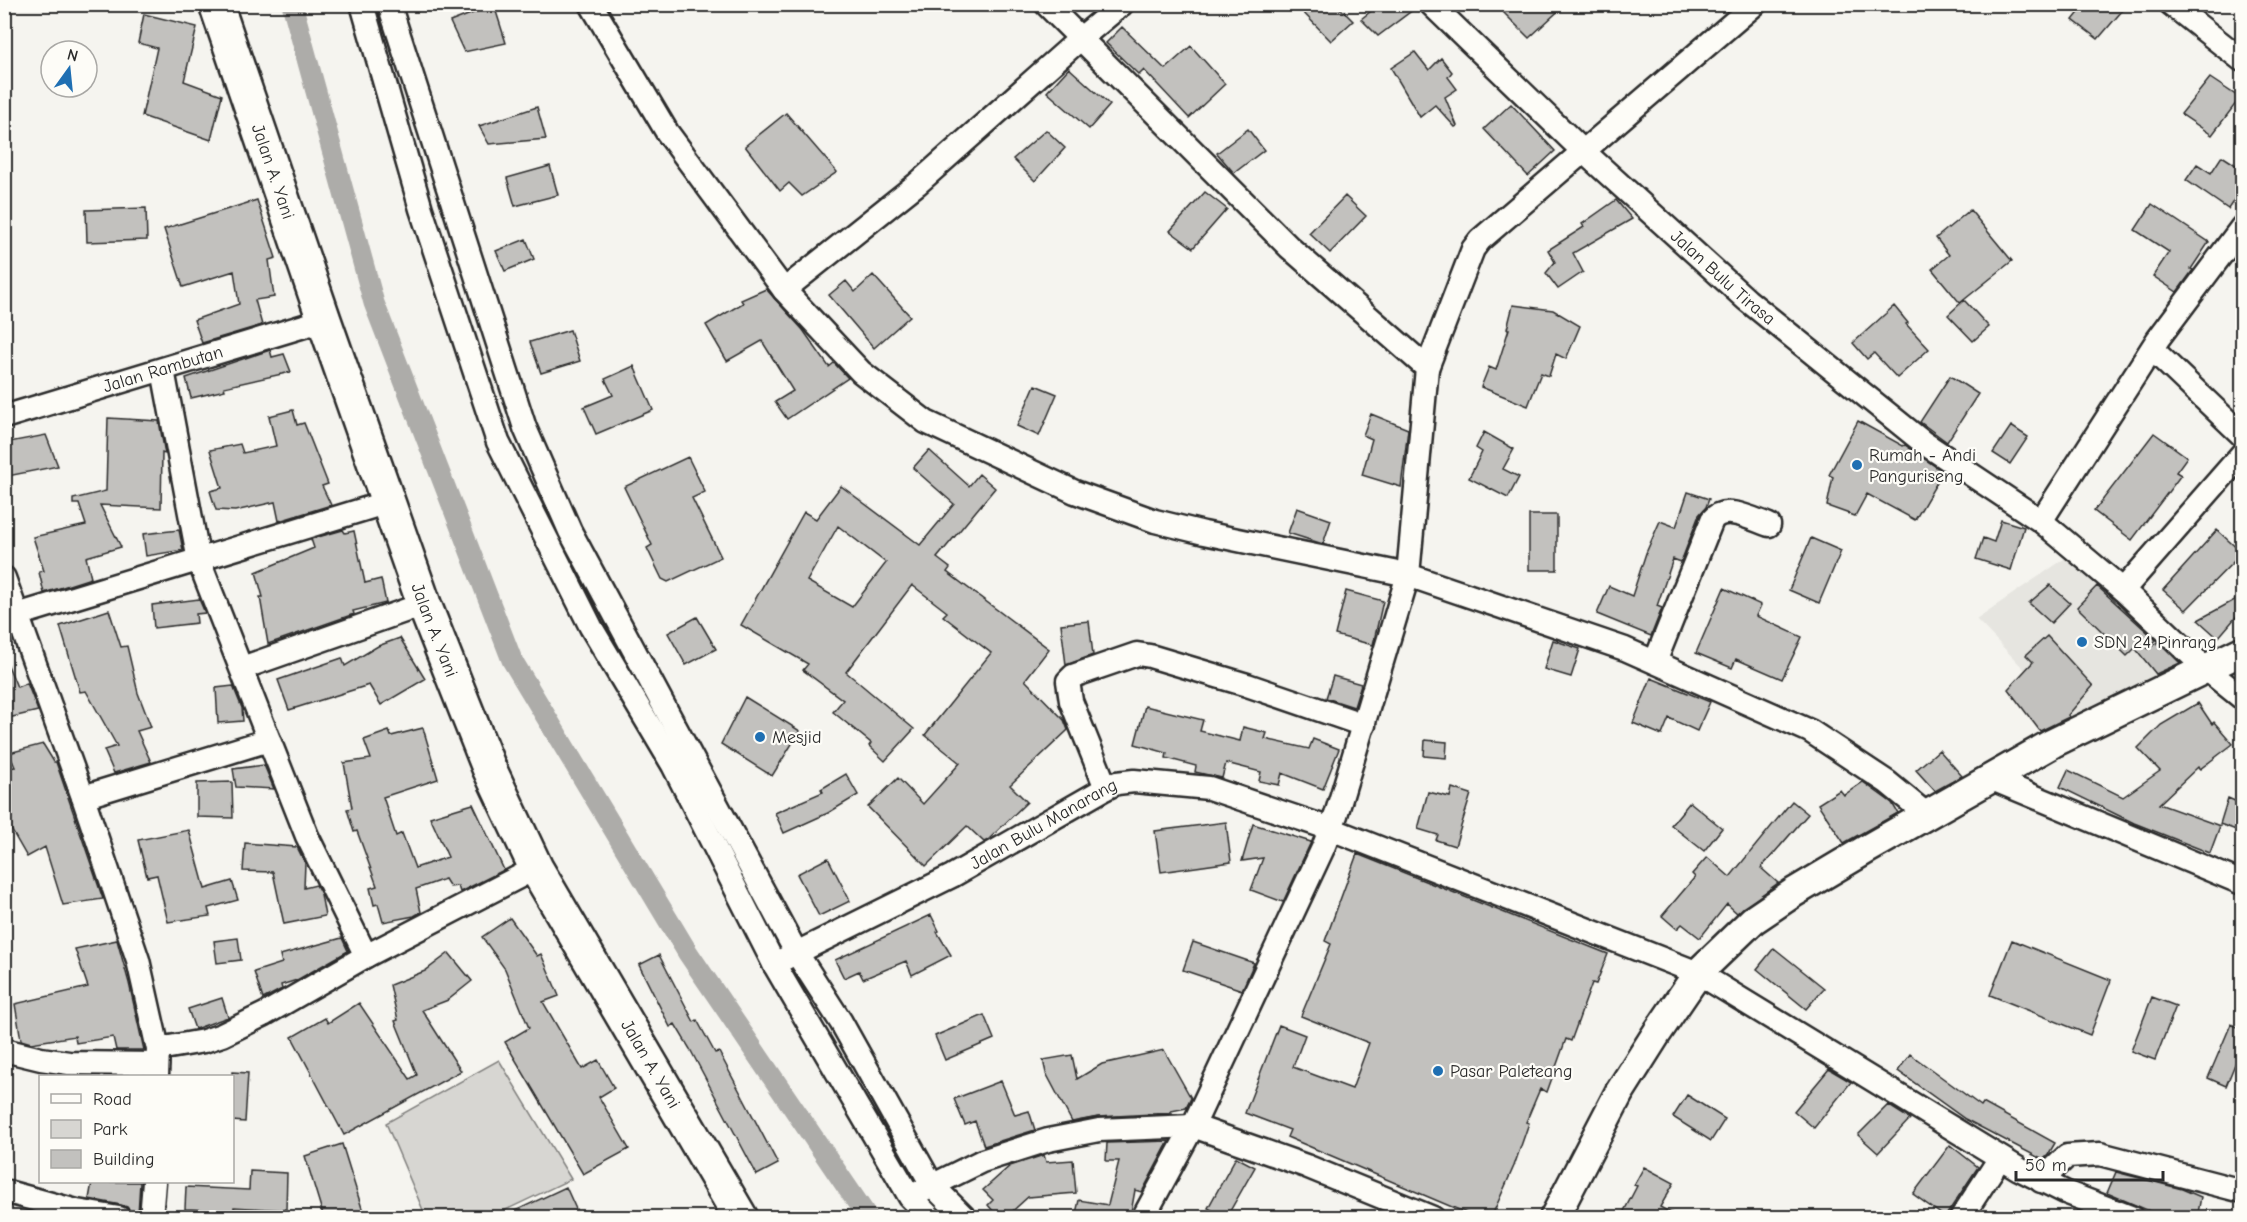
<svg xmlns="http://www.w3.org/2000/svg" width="2247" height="1222" viewBox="0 0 2247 1222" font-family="'Comic Neue',sans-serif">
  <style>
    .built { fill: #e6e5e0 }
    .green { fill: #d7d6d2; stroke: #81807e; stroke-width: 1.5 }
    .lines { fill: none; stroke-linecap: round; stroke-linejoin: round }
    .canal { stroke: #adaca9; stroke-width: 21 }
    .building { fill: #c2c1be; stroke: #2b2b2b; stroke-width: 1.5; fill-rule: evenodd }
    .minor-casing { stroke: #2b2b2b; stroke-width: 27 }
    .major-casing { stroke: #2b2b2b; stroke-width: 33 }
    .highway-casing { stroke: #2b2b2b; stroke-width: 38 }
    .minor { stroke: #fdfcf7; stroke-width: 22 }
    .major { stroke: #fdfcf7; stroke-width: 28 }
    .highway { stroke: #fdfcf7; stroke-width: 33 }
    .poi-dot { fill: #1f6fb2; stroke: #fdfcf7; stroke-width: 2 }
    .labels { text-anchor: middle; stroke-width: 4.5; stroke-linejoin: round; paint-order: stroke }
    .street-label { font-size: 18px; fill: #2b2b2b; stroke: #fdfcf7 }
    .poi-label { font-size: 18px; fill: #2b2b2b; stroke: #fdfcf7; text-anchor: start }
  </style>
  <rect width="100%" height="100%" fill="#f5f4ef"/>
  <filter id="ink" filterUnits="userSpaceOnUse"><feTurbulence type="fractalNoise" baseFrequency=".0167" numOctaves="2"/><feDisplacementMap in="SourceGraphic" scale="12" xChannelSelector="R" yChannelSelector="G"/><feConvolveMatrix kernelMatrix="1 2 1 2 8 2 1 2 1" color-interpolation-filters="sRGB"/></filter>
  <g filter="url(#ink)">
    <path class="built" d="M2070,555L2191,664L2071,718L1976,619Z"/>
    <path class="green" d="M499,1060L571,1179L491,1217H426L386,1123Z"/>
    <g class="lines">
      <path class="canal" d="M292,4L374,303L512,660L688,953L868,1218"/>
    </g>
    <path class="building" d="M1295,4H1336L1353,21L1331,41Z
      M1380,4H1418V6L1378,36L1361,19Z
      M1514,4H1566L1529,38L1504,13Z
      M2086,4H2128L2098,39L2073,20Z
      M494,5L506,43L464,52L450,22Z
      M144,14L197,27L184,81L222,95L211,140L142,116L157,48L138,43Z
      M1122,27L1165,69L1191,46L1225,84L1189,118L1144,70L1139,75L1106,43Z
      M1415,52L1429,70L1441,58L1452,72L1448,77L1457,89L1445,97L1457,126L1455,127L1435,105L1420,117L1391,68Z
      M1069,68L1110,105L1089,129L1047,92Z
      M2210,78L2240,98L2212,135L2181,114Z
      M1511,104L1555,151L1528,176L1484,129Z
      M537,107L546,139L489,144L479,126Z
      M786,113L837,172L802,196L789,183L780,191L745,146Z
      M1248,129L1264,150L1234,173L1217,153Z
      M1046,130L1065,148L1035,181L1013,159Z
      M2222,156L2242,169V188L2228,209L2186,180L2197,164L2211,173Z
      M550,166L558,195L515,206L507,178Z
      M1205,192L1227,209L1193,248L1170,231Z
      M1345,196L1366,216L1330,253L1309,233Z
      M257,200L276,258L269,260L274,297L255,300L262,325L202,343L194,320L239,304L234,271L183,287L164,229Z
      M1616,200L1632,219L1573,253L1583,272L1558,289L1546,273L1555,262L1548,250L1584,227L1582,224Z
      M2152,204L2209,242L2191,269L2193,270L2177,292L2153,276L2169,252L2135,230Z
      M146,208L147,240L87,242L86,210Z
      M1970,210L2012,261L1960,303L1932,269L1949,255L1936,238Z
      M526,239L534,259L505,271L496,251Z
      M873,275L910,316L874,348L829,295L846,281L855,292Z
      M766,289L803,330L829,367L834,363L848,378L787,419L775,402L793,391L762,341L727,361L706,325L743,303L741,300Z
      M1964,300L1989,327L1973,341L1948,315Z
      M1513,305L1553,310L1580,326L1566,359L1556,354L1549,376L1541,373L1528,406L1481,387L1489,367L1496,370L1509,329H1507Z
      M1894,306L1908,323L1906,324L1929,349L1897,378L1874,353L1867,359L1853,343Z
      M570,330L580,361L541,373L530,342Z
      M270,350L272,357L284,354L291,372L224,387L225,390L191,398L186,378Z
      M634,366L653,410L596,434L584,407L613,395L605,379Z
      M1950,376L1978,394L1947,442L1920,422Z
      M1035,385L1057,394L1039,436L1017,426Z
      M293,410L297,425L304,423L328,484L322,486L331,505L279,521L275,502L235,511L216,510L210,491L222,488L210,450L240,444L243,453L276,446L269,416Z
      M1371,414L1408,429L1401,487L1362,475L1372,439L1363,435Z
      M108,418L159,421L165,454L162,453L161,508L100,505L121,547L86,557L91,578L44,593L39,572L44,571L33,537L86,525L79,504H73V499L106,491Z
      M1858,421L1903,446L1905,445L1943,472L1915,520L1867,494L1855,516L1827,506L1833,477L1829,475Z
      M2011,426L2028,437L2010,464L1993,453Z
      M1484,432L1514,449L1503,469L1519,477L1508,498L1469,478L1482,452L1476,448Z
      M2154,433L2187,457L2176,472L2181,475L2132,540L2094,511Z
      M46,435L58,466L8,476L4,463V443Z
      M929,450L969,486L979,474L995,488L937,558L950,568L947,572L1049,649L1025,680L1064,720L1068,730L1010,785L1027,802L988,840L984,842L967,826L926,866L868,807L898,778L923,804L960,763L925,735L991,653L943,616L947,612L912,585L846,672L914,729L885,761L869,746L871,743L833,712L843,700L803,670L808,664L741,625L804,512L816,519L841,486L920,545L954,504L913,468ZM838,526L886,563L852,607L807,581Z
      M688,457L705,492L692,498L721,557L668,582L662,579L647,548L652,545L624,487Z
      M1688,492L1709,499L1706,507L1699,515L1681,562L1673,559L1657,606L1662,608L1651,636L1597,614L1609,586L1632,596L1646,553L1660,521L1676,527Z
      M1297,508L1331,520L1323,544L1288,533Z
      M1529,515H1557V570H1529Z
      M2001,520L2024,527L2011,570L1976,559L1983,538L1994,542Z
      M179,530L183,550L146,556L143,534Z
      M343,530L345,533L354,531L365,583L381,579L386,603L353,611L354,614L268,644L260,597H263L256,572L314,548L311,539Z
      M2217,530L2242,553L2186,610L2163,590Z
      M1811,538L1841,551L1819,603L1789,590Z
      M2050,585L2070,603L2051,623L2029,603Z
      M2097,586L2156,640L2147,649L2159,642L2180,663L2156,674L2135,648L2127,656L2077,607Z
      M1724,588L1761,605L1756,616L1802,637L1782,679L1736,659L1732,668L1696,653Z
      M1346,591L1383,601L1373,645L1335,635Z
      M2242,596V610L2218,638L2198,620Z
      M199,599L205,613L196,614L197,623L154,628L152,605Z
      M109,610L121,647L127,646L138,693L151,727L137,731L151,762L114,773L104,750L117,746L86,691L80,692L60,626Z
      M697,617L716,649L686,665L668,633Z
      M1089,621L1093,655L1066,665L1061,624Z
      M2047,636L2093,686L2068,715L2069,717L2040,731L2008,689L2033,662L2026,655Z
      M400,638L425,679L381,705L369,685L289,710L278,680L342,658L345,666L378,646Z
      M1553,640L1580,649L1571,677L1544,669Z
      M5,658L17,687L27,683L38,711L4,719Z
      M1333,676L1361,684L1354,707L1326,698Z
      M1651,678L1710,702L1697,731L1669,718L1662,735L1633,723Z
      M233,686L242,708L243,721L218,723L216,688Z
      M745,697L800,731L772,776L721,744Z
      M2198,703L2212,724L2214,722L2233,744L2200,769L2198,767L2159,804L2220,826L2210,853L2134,823L2060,787L2068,770L2123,797L2160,771L2138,748L2161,725Z
      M1145,706L1203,720L1200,731L1240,741L1243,727L1267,733L1265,739L1309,749L1313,739L1339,749L1323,789L1282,773L1279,785L1259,781L1261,772L1226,763L1222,778L1195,772L1196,766L1166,758L1167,753L1135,744Z
      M423,728L438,779L383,797L396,836L402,833L415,868L448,857L430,817L473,804L504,870L460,892L458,886L450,887L445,879L416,889L421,912L414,916L383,922L378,904L374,905L370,888L377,886L357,831L354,832L347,809L352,808L344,763L371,759L364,740L389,731L391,736Z
      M1425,740L1447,742L1446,758L1424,756Z
      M43,744L54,762H56L103,899L63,905L45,847L27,857L4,817V768L15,767L9,753Z
      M1939,750L1962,776L1935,791L1916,770Z
      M264,765L274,789L236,787L233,769Z
      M846,774L858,795L828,813L784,833L775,813L823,792L821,789Z
      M232,782L233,818L197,817V783Z
      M1863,782L1892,803L1898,813L1844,843L1818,804L1840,790L1844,795Z
      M1452,788L1471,794L1455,846L1436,840L1438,835L1418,829L1428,792L1450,797Z
      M2228,798L2242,804V811L2236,830L2220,824Z
      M1792,801L1808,814L1761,868L1778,883L1737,913L1727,904L1700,938L1682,924L1677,929L1662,916L1695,877L1692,874L1707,857L1730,877Z
      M1690,802L1722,828L1704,851L1671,825Z
      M1226,822L1231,862L1161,872L1155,831Z
      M1253,824L1311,842L1283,902L1251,890L1263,858L1242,861Z
      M189,830L205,889L232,881L238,900L208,908L210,916L168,922L157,875L147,877L138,840Z
      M245,843L297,847L305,863L304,888L316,885L321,894L325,916L284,924L273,872L243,871Z
      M1357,854L1608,954L1596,984L1592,983L1571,1041L1566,1039L1547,1092L1540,1089L1526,1122L1529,1123L1514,1166L1491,1218H1478L1287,1137L1290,1130L1245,1113L1279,1025L1305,1035L1293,1067L1352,1089L1369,1043L1301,1016L1331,944L1325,941Z
      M828,858L850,901L819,916L797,874Z
      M931,915L939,931L937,932L951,955L912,975L906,961L863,979L859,971L844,978L835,960Z
      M510,918L537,956L541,954L559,996L543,1002L582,1069L598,1060L614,1088L599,1097L629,1149L583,1174L505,1042L529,1028L505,969L482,937Z
      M238,938L241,960L217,963L214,941Z
      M342,938L348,951L297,980L281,985L282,989L263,999L254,972L282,963L280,955Z
      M117,940L129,983L144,1050H116L113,1037L76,1043L75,1036L31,1043L21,1040L15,1004L88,987L75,949Z
      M2012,940L2111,980L2090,1035L1990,995Z
      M1193,942L1254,963L1242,990L1183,970Z
      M1774,948L1824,988L1806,1009L1757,969Z
      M449,953L472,981L448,1000L422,1010L461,1071L344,1135L292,1037L325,1018L328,1023L359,1003L410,1079L417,1075L395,1021L398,1020L390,985L425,971Z
      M659,955L694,1022L697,1020L715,1053L719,1052L778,1164L757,1175L690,1049L675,1024L670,1027L639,965Z
      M2152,997L2176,1006L2155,1060L2131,1051Z
      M222,998L228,1017L195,1029L188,1009Z
      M984,1015L994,1039L945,1060L935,1036Z
      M2231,1024L2242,1029V1047L2226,1086L2208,1078Z
      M1164,1050L1191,1098L1186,1108L1171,1111V1113L1098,1117L1072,1122L1046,1073L1043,1060L1072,1055L1077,1079L1102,1064Z
      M1910,1054L1981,1106L1983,1103L2055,1143L2048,1155L2043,1160L1965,1119L1898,1071Z
      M1829,1069L1851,1082L1814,1128L1794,1111Z
      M232,1072L248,1073L245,1122L232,1121Z
      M1001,1081L1015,1115L1029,1111L1035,1130L984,1146L975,1121L965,1125L954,1099Z
      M1687,1095L1725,1119L1711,1141L1673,1117Z
      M1888,1105L1910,1119L1878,1153L1858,1135Z
      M1169,1141L1142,1192L1135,1190L1130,1218H1075L1079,1200L1108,1205L1119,1161H1106L1107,1143Z
      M342,1144L365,1218H324L305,1156Z
      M1950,1145L1978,1167L1945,1217L1913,1194Z
      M1044,1155L1046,1162L1073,1160L1076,1193L1028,1197L1005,1218H999L988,1205L993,1200L983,1190L1010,1166Z
      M1236,1157L1255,1167L1226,1218L1208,1208Z
      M1644,1167L1674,1183L1660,1207L1680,1218H1632L1623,1213L1637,1186L1634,1185Z
      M250,1171L287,1173L286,1210L234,1207V1211L185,1209L186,1187L249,1190Z
      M2116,1172L2182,1189L2201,1197L2197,1218H2166L2107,1193Z
      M92,1182H140L138,1214L132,1213L127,1207L121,1205L89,1199Z
      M566,1187L580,1218H500Z"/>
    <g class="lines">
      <g class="minor-casing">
        <g id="minor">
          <path d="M362,4L421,209L498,442L591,627L673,765L774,964L910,1197L931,1218"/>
          <path d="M389,4L525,428L570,531L796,952L841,1022L932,1185L965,1218"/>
          <path d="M591,4L667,132L784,290L861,372L926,422L1075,492L1155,521L1204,533L1408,575L1625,649L1810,731L1887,782L1926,814"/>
          <path d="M1046,4L1289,247L1427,368L1408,575L1336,815L1323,848L1193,1126L1143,1218"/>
          <path id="s1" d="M1431,4L1583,151L1747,300L1924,443L2041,521L2123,590L2205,668L2242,698"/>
          <path d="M2171,4L2242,60"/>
          <path d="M784,290L917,184L1081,38L1122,4"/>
          <path d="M2152,349L2242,435"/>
          <path d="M1427,368L1473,249L1480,240L1755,4"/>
          <path id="s2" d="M4,417L324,320"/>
          <path d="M2041,521L2158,339L2242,227"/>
          <path d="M4,578L83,797L138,960L158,1049L157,1076"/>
          <path d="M2123,590L2242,454"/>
          <path d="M4,619L388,502"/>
          <path d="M1655,662L1712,520C1725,504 1752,519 1769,525"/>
          <path d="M242,668L424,604"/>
          <path d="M269,740L307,836L366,956"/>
          <path d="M1990,778L2242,883"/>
          <path d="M1106,788L1071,701L1068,681L1073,676L1137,654L1150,656L1247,685L1364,725"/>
          <path d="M83,797L269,740L199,561L163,370"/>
          <path id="s3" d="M774,964L952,876L1106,788L1117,783L1134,781L1209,788L1331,829L1698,973L2019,1169L2065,1192L2133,1218"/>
          <path d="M158,1049L204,1041L222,1035L265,1014L366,956L536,868"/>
          <path d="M4,1050L41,1059L69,1063L157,1064"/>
          <path d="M2041,1181L2067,1156L2100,1154L2242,1191"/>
          <path d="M4,1191L77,1211L119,1218"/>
          <path d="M921,1191L982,1161L1048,1140L1099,1130L1193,1126L1306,1166L1433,1218"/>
          <path d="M151,1218L154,1182"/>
          <path d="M1961,1218L2000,1158"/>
        </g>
      </g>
      <g class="major-casing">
        <path id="major" d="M1554,1218L1619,1093L1657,1033L1698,973L1753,920L1793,893L1867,849L2053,743L2242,651"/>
      </g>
      <g class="highway-casing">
        <g id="highway">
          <path id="s4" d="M216,4L324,320L424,604L489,768L536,868L741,1218"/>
        </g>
      </g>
      <use href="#minor" class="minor"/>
      <use href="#major" class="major"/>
      <use href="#highway" class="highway"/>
    </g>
  </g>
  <g class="poi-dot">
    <circle cx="1857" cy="465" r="6"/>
    <circle cx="2082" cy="642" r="6"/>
    <circle cx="760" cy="737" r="6"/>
    <circle cx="1438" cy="1071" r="6"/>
  </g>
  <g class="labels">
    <g class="street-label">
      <text dy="6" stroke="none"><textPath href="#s4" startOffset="177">Jalan A. Yani</textPath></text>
      <text dy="6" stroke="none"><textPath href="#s1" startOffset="400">Jalan Bulu Tirasa</textPath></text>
      <text dy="6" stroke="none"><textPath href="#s2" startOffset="166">Jalan Rambutan</textPath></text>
      <text dy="6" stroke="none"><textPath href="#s4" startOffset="663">Jalan A. Yani</textPath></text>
      <text dy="6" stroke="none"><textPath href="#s3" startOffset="304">Jalan Bulu Manarang</textPath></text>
      <text dy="6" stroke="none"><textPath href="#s4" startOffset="1149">Jalan A. Yani</textPath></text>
    </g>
    <g class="poi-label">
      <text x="1869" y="461">Rumah - Andi<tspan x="1869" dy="21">Panguriseng</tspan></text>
      <text x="2094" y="648">SDN 24 Pinrang</text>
      <text x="772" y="743">Mesjid</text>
      <text x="1450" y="1077">Pasar Paleteang</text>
    </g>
  </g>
  <rect width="2247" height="1222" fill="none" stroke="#fdfcf7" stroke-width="24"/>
  <rect x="12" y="12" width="2223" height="1198" fill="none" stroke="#2b2b2b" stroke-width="2" filter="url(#ink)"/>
  <rect x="39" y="1075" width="195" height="108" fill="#fdfcf7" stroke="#a9a8a5" stroke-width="1.5"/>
  <rect x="51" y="1094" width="30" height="9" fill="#fdfcf7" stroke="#a9a8a5" stroke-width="1.5"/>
  <text x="93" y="1105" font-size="18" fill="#2b2b2b">Road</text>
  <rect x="51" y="1120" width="30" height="18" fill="#d7d6d2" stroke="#a9a8a5" stroke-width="1.5"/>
  <text x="93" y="1135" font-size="18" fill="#2b2b2b">Park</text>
  <rect x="51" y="1150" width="30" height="18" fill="#c2c1be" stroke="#a9a8a5" stroke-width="1.5"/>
  <text x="93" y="1165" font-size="18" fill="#2b2b2b">Building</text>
  <g transform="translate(69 69) rotate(15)"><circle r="28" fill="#fdfcf7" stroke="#a9a8a5" stroke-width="1.5"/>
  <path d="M0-4.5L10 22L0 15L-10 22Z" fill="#1f6fb2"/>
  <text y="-9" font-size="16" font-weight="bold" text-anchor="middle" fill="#2b2b2b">N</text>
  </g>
  <path d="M2016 1171v9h147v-9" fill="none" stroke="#2b2b2b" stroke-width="3"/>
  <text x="2025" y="1171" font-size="18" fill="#2b2b2b" stroke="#fdfcf7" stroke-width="4.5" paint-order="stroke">50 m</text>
</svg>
